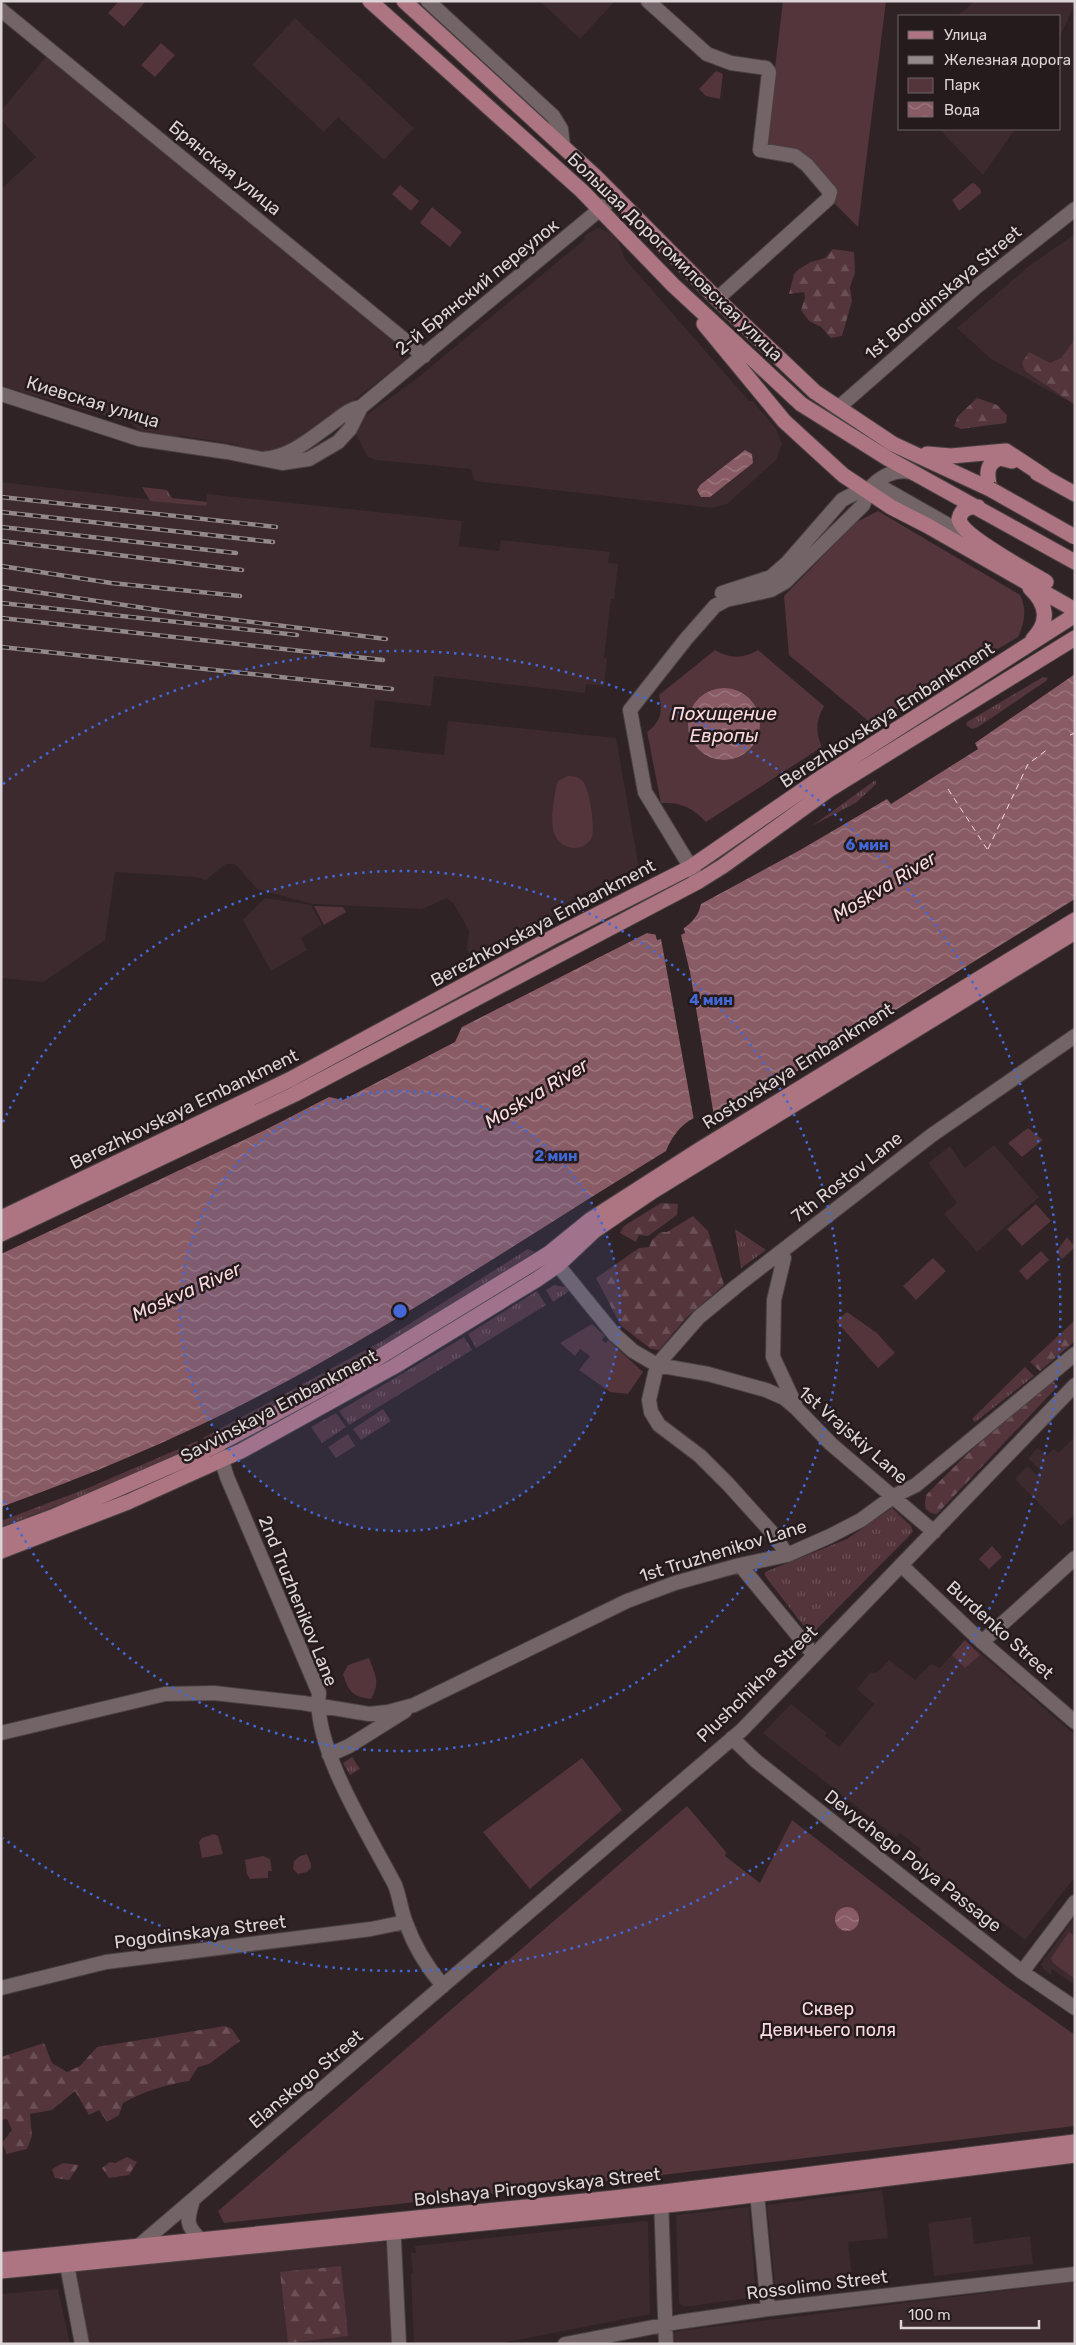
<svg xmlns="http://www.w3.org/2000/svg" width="1076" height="2345" viewBox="0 0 1076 2345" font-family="Rubik,sans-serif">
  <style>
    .built { fill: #3d2a2e }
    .grass { fill: url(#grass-tufts) }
    .forest { fill: url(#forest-firs) }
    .park { fill: #53353b }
    .water { fill: url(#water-waves) }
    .pier { fill: #2f2325 }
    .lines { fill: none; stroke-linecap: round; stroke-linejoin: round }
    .ferry { stroke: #fbdae0; stroke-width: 1; stroke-dasharray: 6 5; stroke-linecap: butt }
    .minor-casing { stroke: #494042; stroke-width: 16 }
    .major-casing { stroke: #494042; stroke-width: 17 }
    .minor { stroke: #726467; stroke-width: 14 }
    .major { stroke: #ad7481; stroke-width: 15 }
    .rail-casing { stroke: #93898b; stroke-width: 4.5 }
    .rail { stroke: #251a1c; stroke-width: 2.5; stroke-dasharray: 8; stroke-linecap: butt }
    .major-bridge-casing { stroke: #494042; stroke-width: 17; stroke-linecap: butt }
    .major-bridge { stroke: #ad7481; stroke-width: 15 }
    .ring { fill: none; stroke: #4369d8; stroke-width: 2.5; stroke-dasharray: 2.5 5 }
    .labels { text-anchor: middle; stroke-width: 5; stroke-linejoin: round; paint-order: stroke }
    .street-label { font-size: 18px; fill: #dcd4d6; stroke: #251a1c }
    .park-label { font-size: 18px; fill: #fbdae0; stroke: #251a1c }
    .water-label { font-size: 19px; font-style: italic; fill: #fbdae0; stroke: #251a1c }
    .centre { fill: #4369d8; stroke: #251a1c; stroke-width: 2.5 }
    .ring-label { font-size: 15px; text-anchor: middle; font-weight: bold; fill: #4369d8; stroke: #251a1c; stroke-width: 5; stroke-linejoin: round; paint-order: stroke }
  </style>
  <defs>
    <pattern id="grass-tufts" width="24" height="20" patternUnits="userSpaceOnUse" patternTransform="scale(1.25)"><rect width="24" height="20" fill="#53353b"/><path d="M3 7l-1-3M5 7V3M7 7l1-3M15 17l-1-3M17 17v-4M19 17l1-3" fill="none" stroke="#6b5157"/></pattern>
    <pattern id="forest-firs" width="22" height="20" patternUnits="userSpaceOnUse" patternTransform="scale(1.25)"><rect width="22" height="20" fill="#53353b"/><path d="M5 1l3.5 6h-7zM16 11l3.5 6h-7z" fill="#6b5157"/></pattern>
    <pattern id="water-waves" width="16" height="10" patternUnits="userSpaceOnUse" patternTransform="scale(1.25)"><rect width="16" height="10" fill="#895b64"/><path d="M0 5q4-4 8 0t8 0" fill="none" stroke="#9e7981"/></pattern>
  </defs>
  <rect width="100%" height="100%" fill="#2f2325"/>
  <path class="built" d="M540,1H615L580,39Z
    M975,1H1075V4L1060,36V16H957Z
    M295,18L414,128L384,160L338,117L324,132L252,65Z
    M49,53L408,352L406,360L288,451L257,452L233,444L184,436L155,437L140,433L131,423L1,386V189L36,157L1,120V111Z
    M939,129H1015L983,175Z
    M598,228L611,233L618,241L625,259L749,401H753L776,429L782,444L776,460L727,504L712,508L475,481L471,469L376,460L368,457L354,431L365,416L415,380L584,240L585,235Z
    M1075,234V383L1064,399L991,359L957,328L1029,266Z
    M1,482L206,506L207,494L462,521L459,546L499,551L501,540L610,552L608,563L618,564L614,599H611L604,658L607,659L604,686L586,684L585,693L434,676L431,706L375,700L370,747L444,755L448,721L616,738L639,868L618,876L571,900L563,911L473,958L467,949L469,931L454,904L447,898L422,909L313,904L257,889L235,864H226L206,880L195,877L115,872L105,940L43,982L1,978Z
    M265,898L311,905L322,925L301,938L307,950L271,971L243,920Z
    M994,1145L1039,1197L977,1252L944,1214L957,1203L928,1163L950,1146L965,1168Z
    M1075,1437V1514L1061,1526L1015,1479L1028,1466L1036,1475L1041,1471L1028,1458L1038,1448L1046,1456L1054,1449L1058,1453Z
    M965,1640L1075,1735V1877L1025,1940L925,1863L926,1861L918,1854L921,1849L900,1833L896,1837L889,1832L763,1733L791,1704L827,1733L825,1736L839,1747L874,1704L857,1689L870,1673L878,1672L889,1660L915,1680L931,1664L940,1668Z
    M1075,1917V1985L1052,1969L1051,1975L1044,1970L1041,1964Z
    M882,2190L888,2238L848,2242L853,2286L776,2295L767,2205Z
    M749,2207L756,2297L684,2307L679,2303L676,2215Z
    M971,2217L974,2244L1030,2236L1033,2264L934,2276L928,2223Z
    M645,2221L648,2223L650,2314L496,2344H414L411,2274L413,2273L411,2253H416L415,2246Z
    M379,2239L389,2247L394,2344H87L73,2276L77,2272Z
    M1075,2282V2344H673V2334L678,2331Z
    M58,2289L70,2344H1V2294Z"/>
  <path class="grass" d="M142,487L167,490L172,498L207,502L206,506L150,501Z
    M1043,677L1048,678L1046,681L978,727L972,729L966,725L967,722Z
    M874,781H876V784L857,802L812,826Z
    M735,1229L766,1250L741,1268Z
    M528,1249L535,1252L326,1381L206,1443L203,1438L384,1340Z
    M554,1285L566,1287L569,1291L553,1302L546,1290Z
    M537,1291L546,1305L476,1348L468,1334Z
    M464,1337L472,1350L349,1425L339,1411Z
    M1025,1367L1034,1376L975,1422L972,1419Z
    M383,1409L391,1421L361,1440L353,1429Z
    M336,1413L346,1427L322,1443L311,1427Z
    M197,1441L199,1446L107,1487L1,1527V1521L88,1488Z
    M892,1508L911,1526L913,1531L910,1535L812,1634H810L765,1576V1572L847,1539Z
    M352,1757L360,1769L350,1775L343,1763Z"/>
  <path class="forest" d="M833,249L854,252L855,273L850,287L852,301L842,336L831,338L821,327L809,321L801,310L805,298L804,292L789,294L794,274L799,269L811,262L825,258Z
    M1075,339V405L1025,371L1022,363L1029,352L1050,363L1061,358Z
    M977,398L997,405L1007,415L1006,423L961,429L954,426L958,416Z
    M661,1203L678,1204L677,1215L648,1236L639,1235L636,1242L620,1233L624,1226Z
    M693,1216L708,1231L724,1285L686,1318L659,1350L651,1349L621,1326L596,1278L639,1248L649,1247L652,1240L661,1232H667Z
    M1075,1320V1341L1040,1371L1030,1362Z
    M1051,1380L1058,1386L937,1514C924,1513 923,1505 927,1494L966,1455Z
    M225,2026L232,2029L240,2041L209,2064L198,2067L189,2081C165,2085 145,2091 123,2103L119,2115L107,2122L99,2110L89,2115L75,2091L52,2110L30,2114L32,2136L27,2149L7,2154L2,2143L12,2130L7,2119L1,2120V2057L44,2043L52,2063L67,2072L80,2066L97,2047Z
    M127,2157L137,2162L129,2175L109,2178L102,2168L110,2162L115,2163Z
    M63,2163L79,2165L69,2180L55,2178L52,2169Z
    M341,2266L348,2336L288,2343L280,2272Z"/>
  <path class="park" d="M119,1H146L124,27L108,13Z
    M783,1H886L858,227L832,201L833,188L766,143Z
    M161,43L175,55L155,77L141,65Z
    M716,71L723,74L720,99L706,96L699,89Z
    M972,183L975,184L981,190V193L959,211L952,200Z
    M400,185L419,201L411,211L392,194Z
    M432,207L462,232L450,247L420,223Z
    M878,511L1020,595C1027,609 1025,622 1018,637L872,724L789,655L784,596L855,523Z
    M715,650C730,659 743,659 758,650L824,706C816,721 815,731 822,747L706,822C692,807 681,802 661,803L647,732C661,722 663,711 659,695Z
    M568,776C574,776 580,777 584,783C590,792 596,831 591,839C588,844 581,848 575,848C543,845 553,808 556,787L558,781Z
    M314,906L343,907L346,912L324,925Z
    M1028,1128L1043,1140L1022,1157L1008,1143Z
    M1036,1204L1051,1221L1022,1246L1007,1229Z
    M1067,1237L1075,1247L1062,1259L1056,1252Z
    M1041,1251L1049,1260L1027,1280L1019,1271Z
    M933,1258L946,1271L916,1300L903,1286Z
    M847,1312L877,1333L895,1353L878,1368L836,1321Z
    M592,1324L605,1336L602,1340L606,1343L608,1340L643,1372L628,1394L610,1392L579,1370L590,1356L580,1349L575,1356L560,1343Z
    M348,1434L355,1446L336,1458L328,1447Z
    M992,1546L1002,1557L989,1569L979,1559Z
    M965,1640L980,1655L965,1668L952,1655Z
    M369,1658C375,1675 381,1682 371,1699C353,1697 348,1691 343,1674L348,1665Z
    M582,1758L622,1810L530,1889L483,1832Z
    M687,1806L726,1852L725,1856L760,1883L792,1820L1006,1986L1075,2035V2126L662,2175L224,2223L218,2211Z
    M214,1834L218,1836L223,1854L202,1858L199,1842L202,1838Z
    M307,1854L311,1864V1868L307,1872L298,1874L293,1869L294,1861L300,1856Z
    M263,1856L270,1859L272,1871H268V1878L250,1879L247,1874L245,1860Z
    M1069,1932L1075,1936V1979L1053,1963L1051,1958Z"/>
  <path class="water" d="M745,450L752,454L753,463L710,497H701L697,490L700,485Z
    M1075,674V899L723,1117C696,1107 675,1128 666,1151C548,1223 433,1300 313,1367C213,1423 108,1469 1,1507V1254L265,1130L329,1097L343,1100L455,1042L462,1027L647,933C670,939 696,928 701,904L802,849L887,799L891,804L978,749L975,743Z
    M688 724a36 36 0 1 1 72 0a36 36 0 1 1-72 0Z
    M835 1919a12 12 0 1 1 24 0a12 12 0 1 1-24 0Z"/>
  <path class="pier" d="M683,926L685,933L681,935L690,972L714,1116L718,1115L719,1118L704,1117L691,1123L694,1120L661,939L657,940L655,933H662Z"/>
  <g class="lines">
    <path class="ferry" d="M1070,735L1075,733
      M948,789L987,849
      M988,849L1028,764L1048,749"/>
    <g class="minor-casing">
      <path id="minor" d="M428,1L553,116L561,129L563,146
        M648,1L707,54L731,63L766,68L769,72L760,150L795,156L807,165L830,192L828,199L717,299
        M1,10L424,356
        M1,394L139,439L227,452L282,463L309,459L338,442L350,429L361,407
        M838,408L975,288L1075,209
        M263,459C290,457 309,440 331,424C341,417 348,409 361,407L616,196
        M722,593L771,577L787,563L842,500L857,492L885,489L971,538
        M699,881L645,792L630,710L686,639L715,606L726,600L771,590L785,582L863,505C865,501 866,494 868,491C878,477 897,467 913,473
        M781,1252L784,1258L774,1300L773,1357L795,1404
        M552,1258L614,1334L633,1351L657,1365L708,1374L766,1390L784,1398L797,1409L831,1444L934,1532
        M218,1449L227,1477L319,1693C312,1747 370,1836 395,1885C400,1898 401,1911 406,1923C414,1946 428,1968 443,1986
        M787,1555L775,1536L728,1484L700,1456L659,1425L651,1412L649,1400L657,1365L699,1317L738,1285L932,1135L1075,1036
        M740,1565L814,1655
        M901,1565L982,1642L1075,1722
        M982,1642L1075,1558
        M1,1733L165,1694L214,1693L303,1703L369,1714L388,1712L414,1705L627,1601L675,1583L740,1565L787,1555L830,1536L861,1520L894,1496L916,1485L1075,1354
        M732,1738L756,1761L1022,1972L1075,2008
        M329,1755L349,1746L405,1711
        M1022,1972L1075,1902
        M1,1988L106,1962L371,1929L405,1922
        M756,2183L768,2309
        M661,2196L666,2344
        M193,2200C187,2220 185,2225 201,2240
        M393,2221L399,2344
        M135,2249L742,1730L1075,1385
        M67,2265L82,2344
        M565,2344L679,2322L768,2309L1075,2274"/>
    </g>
    <g class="major-casing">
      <path id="major" d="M370,1L582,191L673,285L801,404L887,458L1075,562
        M404,1L596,177L717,299L815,392L893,444L990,489
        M704,324L784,421L843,475L891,507L928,526L1075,610
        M927,454L951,456L1006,451L1044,476
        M1037,473L1075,494
        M990,489C987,476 985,463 1000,458L1012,461
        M978,507C969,506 961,509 959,519C961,536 1030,572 1046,582
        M1030,588C1047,604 1050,622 1033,639
        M1,1218L289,1080L555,936L691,867L822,777L1075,615
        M1,1234L295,1094L699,881L723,866L830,789L1075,638
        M1,1536L55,1516L205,1451L363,1367L548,1254L590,1220L699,1150L1075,920
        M1,1551L128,1502L241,1451L395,1366L536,1280L558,1265L594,1231L653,1191L1075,932
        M1,2260L614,2198L1075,2142
        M1,2271L697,2202L1075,2155"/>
    </g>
    <use href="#minor" class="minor"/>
    <use href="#major" class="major"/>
    <g class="rail-casing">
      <path id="rail" d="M1,497L276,527
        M1,512L273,542
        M1,527L236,553
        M1,541L242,570
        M1,566L111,583L240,596
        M1,587L172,612L386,639
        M1,603L297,635
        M1,618L383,660
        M1,647L392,689"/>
    </g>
    <use href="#rail" class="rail"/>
    <g class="major-bridge-casing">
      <path id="major-bridge" d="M990,489L1075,537"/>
    </g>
    <use href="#major-bridge" class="major-bridge"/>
  </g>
  <circle cx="400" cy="1311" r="220" fill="#4369d8" fill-opacity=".12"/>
  <g class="ring">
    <circle cx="400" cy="1311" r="220"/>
    <path d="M3 1122A440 440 0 1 1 3 1500"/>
    <path d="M3 784A660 660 0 1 1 3 1838"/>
  </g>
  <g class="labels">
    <g class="street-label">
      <text transform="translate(225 168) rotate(39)" y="6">Брянская улица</text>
      <text transform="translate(675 257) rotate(44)" y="6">Большая Дорогомиловская улица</text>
      <text transform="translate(477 287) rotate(-39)" y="6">2-й Брянский переулок</text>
      <text transform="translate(943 293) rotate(-40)" y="6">1st Borodinskaya Street</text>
      <text transform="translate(93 402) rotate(17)" y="6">Киевская улица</text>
      <text transform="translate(887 715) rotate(-33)" y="6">Berezhkovskaya Embankment</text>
      <text transform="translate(543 923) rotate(-28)" y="6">Berezhkovskaya Embankment</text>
      <text transform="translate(798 1066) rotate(-32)" y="6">Rostovskaya Embankment</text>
      <text transform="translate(184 1109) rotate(-26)" y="6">Berezhkovskaya Embankment</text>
      <text transform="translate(847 1177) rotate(-38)" y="6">7th Rostov Lane</text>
      <text transform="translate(279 1406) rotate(-28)" y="6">Savvinskaya Embankment</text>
      <text transform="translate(853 1435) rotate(41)" y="6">1st Vrajskiy Lane</text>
      <text transform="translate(723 1551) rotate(-17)" y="6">1st Truzhenikov Lane</text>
      <text transform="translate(298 1601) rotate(68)" y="6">2nd Truzhenikov Lane</text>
      <text transform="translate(1000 1630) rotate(42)" y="6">Burdenko Street</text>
      <text transform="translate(757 1684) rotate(-44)" y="6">Plushchikha Street</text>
      <text transform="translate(913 1861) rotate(38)" y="6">Devychego Polya Passage</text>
      <text transform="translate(200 1932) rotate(-7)" y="6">Pogodinskaya Street</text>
      <text transform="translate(306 2079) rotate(-40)" y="6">Elanskogo Street</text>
      <text transform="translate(537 2187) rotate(-6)" y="6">Bolshaya Pirogovskaya Street</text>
      <text transform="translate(817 2285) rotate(-7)" y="6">Rossolimo Street</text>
    </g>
    <g class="park-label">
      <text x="828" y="2015">Сквер<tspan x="828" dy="21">Девичьего поля</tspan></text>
    </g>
    <g class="water-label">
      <text x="724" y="720">Похищение<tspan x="724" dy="22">Европы</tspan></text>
      <text transform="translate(884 886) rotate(-31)" y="7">Moskva River</text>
      <text transform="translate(536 1093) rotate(-31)" y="7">Moskva River</text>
      <text transform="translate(186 1291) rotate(-24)" y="7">Moskva River</text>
    </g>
  </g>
  <circle cx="400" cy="1311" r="8" class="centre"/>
  <g class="ring-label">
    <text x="867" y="850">6 мин</text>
    <text x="711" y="1005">4 мин</text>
    <text x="556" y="1161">2 мин</text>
  </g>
  <rect width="1076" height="2345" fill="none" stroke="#dcd4d6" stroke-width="5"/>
  <rect x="898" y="15" width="162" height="115" fill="#251a1c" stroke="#6e6466"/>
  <rect x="908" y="31" width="25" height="8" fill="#ad7481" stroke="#6e6466"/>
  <text x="944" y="40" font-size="15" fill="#dcd4d6">Улица</text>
  <rect x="908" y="56" width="25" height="8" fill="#93898b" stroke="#6e6466"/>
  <text x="944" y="65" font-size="15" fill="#dcd4d6">Железная дорога</text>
  <rect x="908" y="78" width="25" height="15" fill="#53353b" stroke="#6e6466"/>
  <text x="944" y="90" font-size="15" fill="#dcd4d6">Парк</text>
  <rect x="908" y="102" width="25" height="15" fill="url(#water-waves)" stroke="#6e6466"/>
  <text x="944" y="115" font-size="15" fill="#dcd4d6">Вода</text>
  <path d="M901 2320v8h138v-8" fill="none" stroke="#dcd4d6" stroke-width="2.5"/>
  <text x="908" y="2320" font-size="15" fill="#dcd4d6" stroke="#251a1c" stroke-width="4" paint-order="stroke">100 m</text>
</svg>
